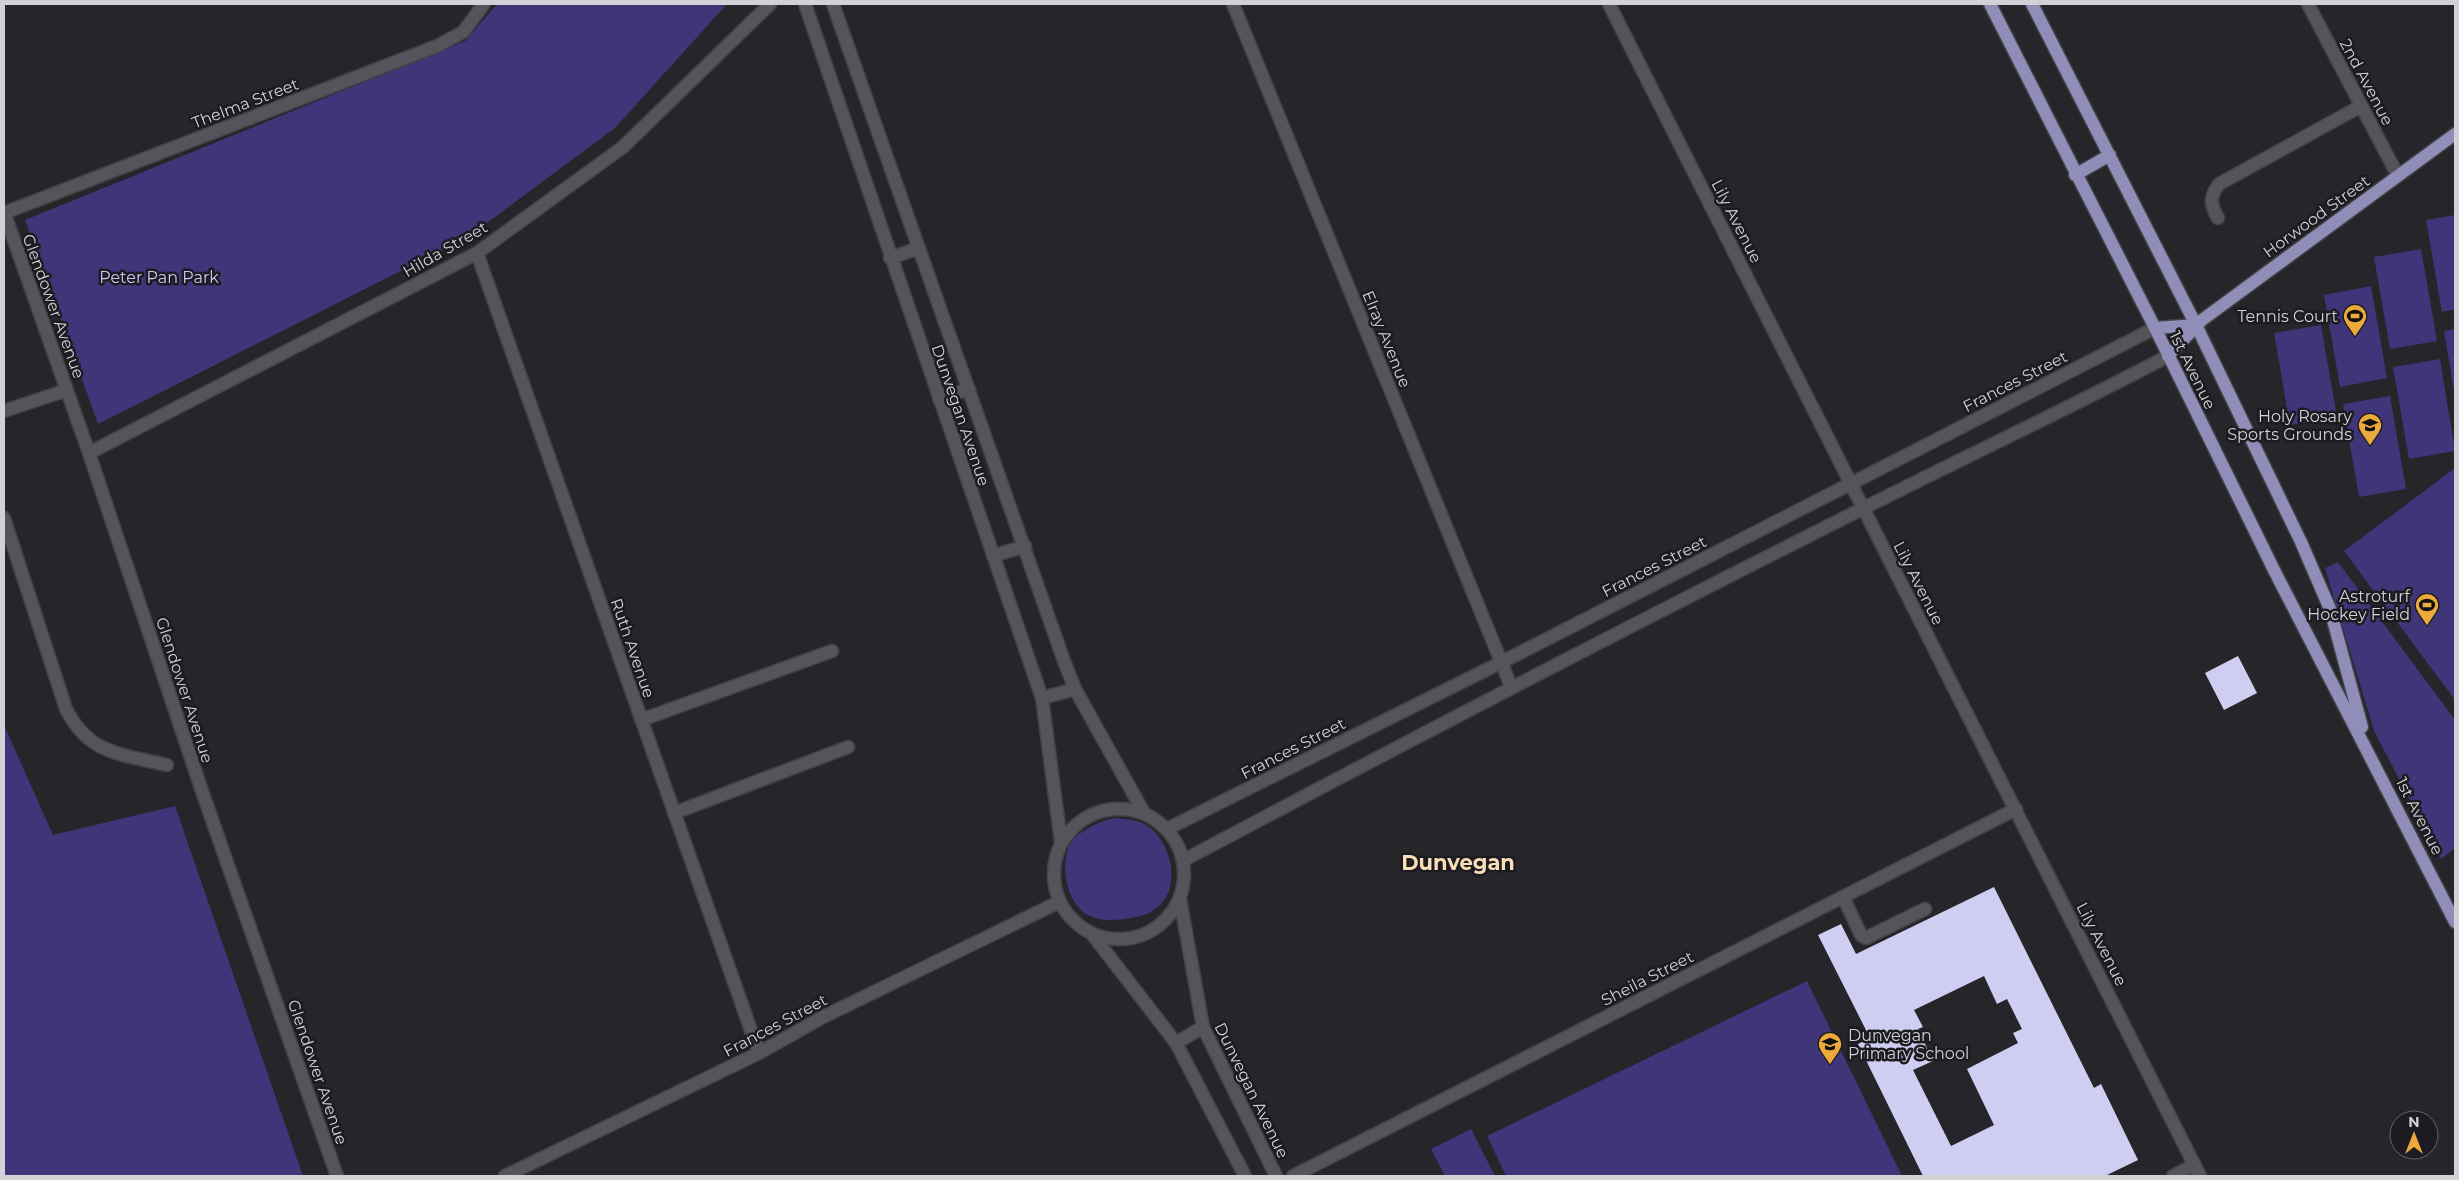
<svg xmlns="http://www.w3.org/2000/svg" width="2459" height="1180" viewBox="0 0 2459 1180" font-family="Montserrat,sans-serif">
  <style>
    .green { fill: #3f3578 }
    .building { fill: #cfcef2; fill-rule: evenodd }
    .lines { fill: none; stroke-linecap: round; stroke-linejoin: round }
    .minor-casing { stroke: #414146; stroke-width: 15 }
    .major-casing { stroke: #414146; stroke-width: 15 }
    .minor { stroke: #54545a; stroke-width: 12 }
    .major { stroke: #908eb9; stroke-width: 12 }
    .labels { text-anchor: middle; stroke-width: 5; stroke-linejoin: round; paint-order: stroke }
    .street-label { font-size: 16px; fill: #d2d2d6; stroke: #1b1b21 }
    .park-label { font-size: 16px; fill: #cbc9f5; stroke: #1b1b21 }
    .poi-label { font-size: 16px; fill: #d2d2d6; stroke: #1b1b21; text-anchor: end }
    .district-label { font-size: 21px; font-weight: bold; fill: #f8ddb5; stroke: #1b1b21 }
  </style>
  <rect width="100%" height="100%" fill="#25252a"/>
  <path class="green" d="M497,4H727L615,128L468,237L98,424L25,220L465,41Z
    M2455,215V309L2442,312L2426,220Z
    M2421,249L2437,341L2390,349L2374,257Z
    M2371,286L2387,378L2340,387L2324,295Z
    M2321,325L2337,417L2290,425L2274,333Z
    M2455,329V397L2444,331Z
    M2440,359L2455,451L2409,459L2393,367Z
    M2390,396L2406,489L2359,497L2343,404Z
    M2455,468V700L2344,551Z
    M2338,562L2455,720V848L2441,859L2374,731L2325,568Z
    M4,725L53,835L175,806L303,1176H4Z
    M1114,818C1122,819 1132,819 1140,822C1166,832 1180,873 1166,897C1159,910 1145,916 1131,918C1117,920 1104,922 1090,916C1066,906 1058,861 1072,841C1079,831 1102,820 1114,818Z
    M1807,981L1902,1176H1506L1487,1136Z
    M1471,1129L1495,1176H1445L1431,1149Z"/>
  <path class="building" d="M2238,656L2257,693L2224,710L2205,673Z
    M1994,887L2094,1088L2101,1084L2138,1160L2105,1176H1923L1858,1044L1870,1038L1818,935L1841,924L1856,954ZM1984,976L1997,1004L2007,999L2022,1029L2013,1033L2018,1043L1967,1069L1994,1125L1951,1146L1913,1070L1933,1061L1918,1029L1923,1027L1914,1010Z"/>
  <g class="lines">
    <g class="minor-casing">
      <path id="minor" d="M805,4L1042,698L1061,842
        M833,4L1064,661L1075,689L1144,813
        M1233,4L1511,686
        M1609,4L2200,1176
        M2308,4L2398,176
        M4,212L89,453L203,794L337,1176
        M4,213L437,46L463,32L484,4
        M2218,218C2210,204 2209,198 2219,184L2361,106
        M477,253L759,1053
        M890,258L919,248
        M939,399L969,389
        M4,411L67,390
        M89,453L477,253L623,147L770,4
        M4,518L66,709C89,755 122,754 167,765
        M993,556L1025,546
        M1042,698L1075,689
        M641,720L832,651
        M1054 874a65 65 0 1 1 130 0a65 65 0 1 1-130 0Z
        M674,813L848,747
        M1167,829L1502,662L2155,328
        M1184,860C1408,741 1633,624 1860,510C1962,458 2066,410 2168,356
        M1843,897L1861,935L1866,938L1925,909
        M1180,899L1203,1027L1276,1176
        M1092,934L1176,1043L1245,1176
        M1176,1043L1203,1027
        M505,1176L759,1053L823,1017L1059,902
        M1293,1176L2016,809
        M2173,1176L2194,1165"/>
    </g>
    <g class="major-casing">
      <path id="major" d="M1990,4L2155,328L2275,572L2455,922
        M2032,4L2196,325L2301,542L2330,609L2362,727
        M2075,175L2110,155
        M2155,328L2196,325
        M2168,356L2202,320L2455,134"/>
    </g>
    <use href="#minor" class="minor"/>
    <use href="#major" class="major"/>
  </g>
  <defs>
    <g id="stadium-pin" transform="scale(1.25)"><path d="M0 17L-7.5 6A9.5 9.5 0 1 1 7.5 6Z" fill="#ebaa39" stroke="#1b1b21"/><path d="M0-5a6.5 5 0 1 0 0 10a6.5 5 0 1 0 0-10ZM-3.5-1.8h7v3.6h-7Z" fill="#111"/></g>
    <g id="school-pin" transform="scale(1.25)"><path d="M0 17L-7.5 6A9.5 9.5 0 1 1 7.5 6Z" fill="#ebaa39" stroke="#1b1b21"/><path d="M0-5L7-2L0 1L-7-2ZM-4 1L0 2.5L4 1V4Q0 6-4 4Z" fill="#111"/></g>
  </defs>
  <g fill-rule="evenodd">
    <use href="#stadium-pin" x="2355" y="316"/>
    <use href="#school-pin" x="2370" y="425"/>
    <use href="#stadium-pin" x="2427" y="605"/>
    <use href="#school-pin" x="1830" y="1044"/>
  </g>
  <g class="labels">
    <g class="street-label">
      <text transform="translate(2367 82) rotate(62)" y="6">2nd Avenue</text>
      <text transform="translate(245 103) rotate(-21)" y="6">Thelma Street</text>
      <text transform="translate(2316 216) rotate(-36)" y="6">Horwood Street</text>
      <text transform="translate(1737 221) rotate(63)" y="6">Lily Avenue</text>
      <text transform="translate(445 249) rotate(-30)" y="6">Hilda Street</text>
      <text transform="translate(54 306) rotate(70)" y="6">Glendower Avenue</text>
      <text transform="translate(1387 339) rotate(68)" y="6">Elray Avenue</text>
      <text transform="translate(2193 370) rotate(64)" y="6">1st Avenue</text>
      <text transform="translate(2015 381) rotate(-27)" y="6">Frances Street</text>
      <text transform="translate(961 415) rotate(71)" y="6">Dunvegan Avenue</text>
      <text transform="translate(1654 566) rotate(-27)" y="6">Frances Street</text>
      <text transform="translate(1919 583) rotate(63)" y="6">Lily Avenue</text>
      <text transform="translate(633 648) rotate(71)" y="6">Ruth Avenue</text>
      <text transform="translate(185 690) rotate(72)" y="6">Glendower Avenue</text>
      <text transform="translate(1293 748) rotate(-27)" y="6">Frances Street</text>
      <text transform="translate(2420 816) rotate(63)" y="6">1st Avenue</text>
      <text transform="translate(2102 944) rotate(63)" y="6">Lily Avenue</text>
      <text transform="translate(1647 978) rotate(-27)" y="6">Sheila Street</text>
      <text transform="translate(775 1025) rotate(-28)" y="6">Frances Street</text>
      <text transform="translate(318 1072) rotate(71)" y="6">Glendower Avenue</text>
      <text transform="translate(1252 1090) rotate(64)" y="6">Dunvegan Avenue</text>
    </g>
    <g class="park-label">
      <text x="159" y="283">Peter Pan Park</text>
    </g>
    <g class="poi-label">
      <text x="2338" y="322">Tennis Court</text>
      <text x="2352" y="422">Holy Rosary<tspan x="2352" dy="18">Sports Grounds</tspan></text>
      <text x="2410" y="602">Astroturf<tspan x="2410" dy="18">Hockey Field</tspan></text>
      <text x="1848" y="1041" text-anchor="start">Dunvegan<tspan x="1848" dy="18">Primary School</tspan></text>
    </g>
    <g class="district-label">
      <text x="1458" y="870">Dunvegan</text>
    </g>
  </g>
  <rect width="2459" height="1180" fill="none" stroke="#d2d2d6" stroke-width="10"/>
  <g transform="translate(2414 1135)"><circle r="24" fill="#1b1b21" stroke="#646469"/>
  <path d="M0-4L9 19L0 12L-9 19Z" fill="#ebaa39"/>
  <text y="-8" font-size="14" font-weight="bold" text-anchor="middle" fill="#d2d2d6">N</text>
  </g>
</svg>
